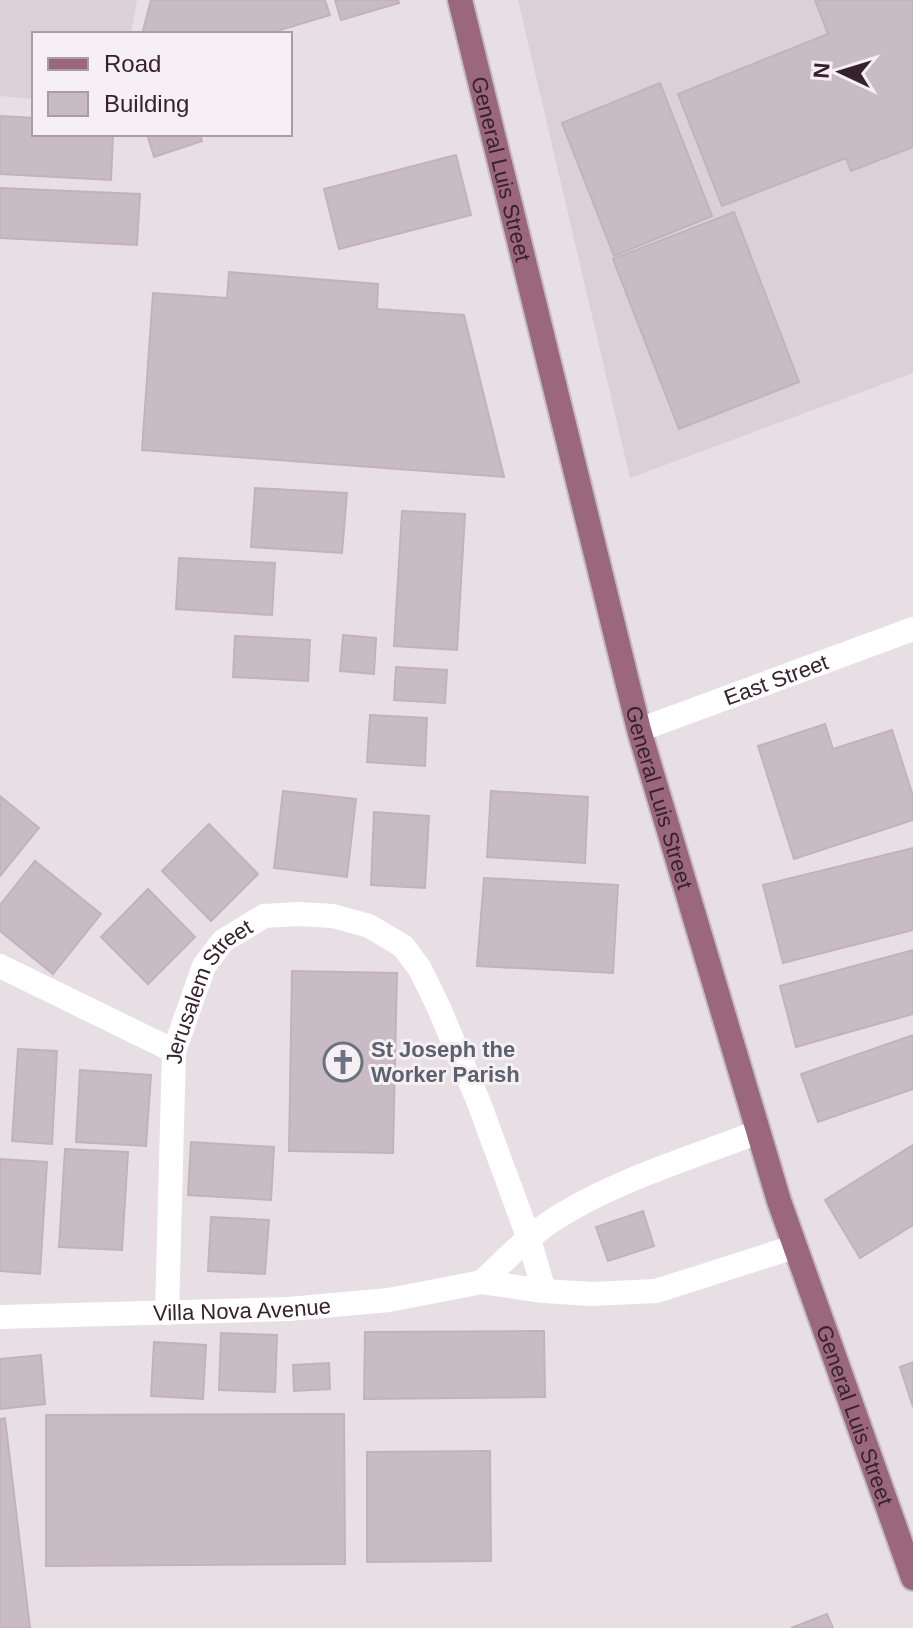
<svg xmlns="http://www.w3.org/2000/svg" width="913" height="1628" viewBox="0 0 913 1628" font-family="Arial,sans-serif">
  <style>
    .built { fill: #dcd0d7 }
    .building { fill: #c9bbc3; stroke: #c1b2bb; stroke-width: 2 }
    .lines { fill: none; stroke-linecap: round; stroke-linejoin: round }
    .major-casing { stroke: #c3bdbf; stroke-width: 28 }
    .minor { stroke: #fff; stroke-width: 24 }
    .major { stroke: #9a677c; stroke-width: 24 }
    .labels { text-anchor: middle; stroke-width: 6; stroke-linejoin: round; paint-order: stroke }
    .street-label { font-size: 22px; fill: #37222b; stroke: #f6eff3 }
    .worship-label { font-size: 22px; font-weight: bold; fill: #5b616d; stroke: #f6eff3; text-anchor: start }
  </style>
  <rect width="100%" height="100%" fill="#e8dfe5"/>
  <path class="built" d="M0,0H137L131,34H34V99L0,96Z
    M518,0H913V373L630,478Z"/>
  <path class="building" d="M151,0H325L330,15L267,34H142Z
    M335,0H398L399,3L341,20Z
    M815,0H913V147L851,171L846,158L722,206L678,94L828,34Z
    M660,83L712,216L614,256L562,123Z
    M0,116L34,118V134H113L111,180L0,174Z
    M147,134H200L202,141L154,157Z
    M456,155L471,215L339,249L324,189Z
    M0,188L140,194L137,245L0,238Z
    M734,212L799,382L679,429L613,259Z
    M229,272L378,284L377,309L464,315L504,477L142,450L153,293L227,298Z
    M255,488L347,493L342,553L251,547Z
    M402,511L465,514L457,650L394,646Z
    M179,558L275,563L272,615L176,609Z
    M343,635L376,638L374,674L340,671Z
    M235,636L310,640L308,681L233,677Z
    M396,667L447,670L445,703L394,700Z
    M370,715L427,718L425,766L367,762Z
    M825,724L833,749L892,730L913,796V820L794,859L758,746Z
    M283,791L356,799L347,877L274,868Z
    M491,791L588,797L585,863L487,857Z
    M0,796L39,828L0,876Z
    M374,812L429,816L425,888L371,885Z
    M209,824L258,874L211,921L162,871Z
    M913,848V930L783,963L763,885Z
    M35,861L101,914L53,974L0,931V905Z
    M484,878L618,885L613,973L477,966Z
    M148,889L195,937L148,984L101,937Z
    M913,950V1014L796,1047L780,986Z
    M292,971L397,973L393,1153L289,1151Z
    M913,1035V1089L818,1122L801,1074Z
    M18,1049L57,1051L52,1144L12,1141Z
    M80,1070L151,1075L146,1146L76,1142Z
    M191,1142L274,1147L271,1200L188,1195Z
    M913,1145V1225L860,1258L825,1200Z
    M65,1149L128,1152L122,1250L59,1247Z
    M0,1159L47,1162L40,1274L0,1271Z
    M643,1211L654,1246L608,1261L596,1227Z
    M211,1217L269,1220L265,1274L208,1271Z
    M544,1331L545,1397L364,1399L365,1332Z
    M221,1333L277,1335L275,1392L219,1390Z
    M154,1342L206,1345L203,1399L151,1396Z
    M41,1355L45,1404L0,1409V1359Z
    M913,1362V1407L900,1367Z
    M329,1363L330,1389L294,1391L293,1365Z
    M344,1414L345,1564L46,1566V1415Z
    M5,1418L30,1628H0V1419Z
    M490,1451L491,1561L367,1562V1452Z
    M827,1614L833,1628H791Z"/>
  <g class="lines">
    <g class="major-casing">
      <g id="major">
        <path id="s4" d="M460,0L639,730L779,1201L913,1578"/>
      </g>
    </g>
    <g class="minor">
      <path id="s1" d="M639,730L913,629"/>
      <path d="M0,966L174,1051"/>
      <path d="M482,1282C506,1259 530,1234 558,1217C619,1179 691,1158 758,1132"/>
      <path id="s2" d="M167,1313L174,1051L204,966L223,941L264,916L298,914L333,916L369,926L403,946L420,969L439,1008L479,1103L529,1239L544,1291"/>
      <path id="s3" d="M0,1317L289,1309L389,1300L482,1282L544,1291L591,1294L656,1291L794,1247"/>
    </g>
    <use href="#major" class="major"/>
  </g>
  <defs>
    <g id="church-ring" transform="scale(2)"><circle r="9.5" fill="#f6eff3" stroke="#6b7280" stroke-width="1.5"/><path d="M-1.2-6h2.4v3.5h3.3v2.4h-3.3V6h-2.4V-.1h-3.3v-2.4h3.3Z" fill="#6b7280"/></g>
  </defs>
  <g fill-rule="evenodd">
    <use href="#church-ring" x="343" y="1062"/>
  </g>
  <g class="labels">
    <g class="street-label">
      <text dy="8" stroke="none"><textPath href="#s4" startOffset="174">General Luis Street</textPath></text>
      <text dy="8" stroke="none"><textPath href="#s1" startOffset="146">East Street</textPath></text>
      <text dy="8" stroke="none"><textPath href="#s4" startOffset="822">General Luis Street</textPath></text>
      <text dy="8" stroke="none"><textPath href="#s2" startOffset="332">Jerusalem Street</textPath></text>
      <text dy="8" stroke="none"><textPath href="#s3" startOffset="242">Villa Nova Avenue</textPath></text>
      <text dy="8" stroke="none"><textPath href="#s4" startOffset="1470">General Luis Street</textPath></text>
    </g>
    <g class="worship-label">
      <text x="371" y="1057">St Joseph the<tspan x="371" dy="25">Worker Parish</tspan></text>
    </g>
  </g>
  <rect x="32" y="32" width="260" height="104" fill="#f6eff3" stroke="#aa9da3" stroke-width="2"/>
  <rect x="48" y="58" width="40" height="12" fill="#9a677c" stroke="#aa9da3" stroke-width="2"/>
  <text x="104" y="72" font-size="24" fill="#37222b">Road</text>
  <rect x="48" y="92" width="40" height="24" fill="#c9bbc3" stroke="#aa9da3" stroke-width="2"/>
  <text x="104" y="112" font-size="24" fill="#37222b">Building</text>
  <g transform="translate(841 72) rotate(274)" stroke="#f6eff3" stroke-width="6" paint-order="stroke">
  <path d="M0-6L14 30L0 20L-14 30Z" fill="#37222b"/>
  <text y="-12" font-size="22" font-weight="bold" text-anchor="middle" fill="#37222b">N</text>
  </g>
</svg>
